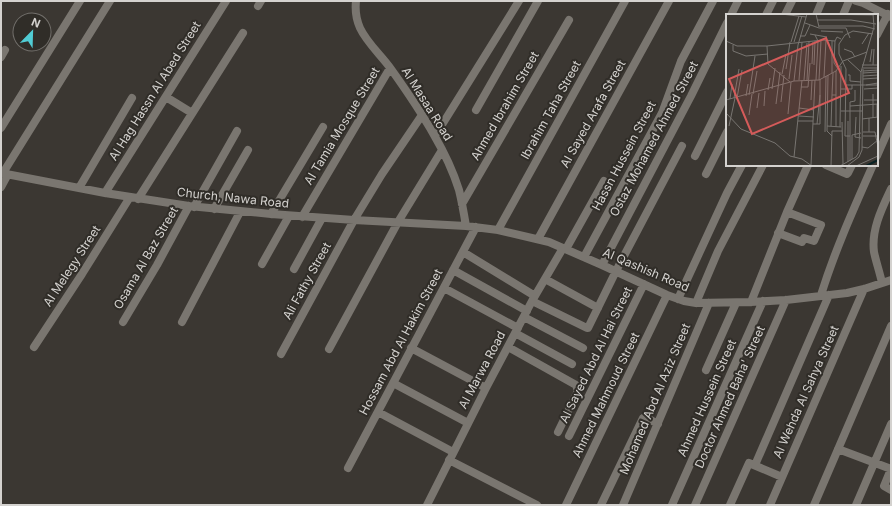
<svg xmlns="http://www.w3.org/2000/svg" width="892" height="506" viewBox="0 0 892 506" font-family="Inter,sans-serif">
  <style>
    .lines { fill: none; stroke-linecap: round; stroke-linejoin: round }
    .street { stroke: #7a7670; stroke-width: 8 }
    .labels { text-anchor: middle; stroke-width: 4; stroke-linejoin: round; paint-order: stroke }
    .street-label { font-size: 12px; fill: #d4d2cf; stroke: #302d28 }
    .inset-river { fill: none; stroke: #0a2224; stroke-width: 2 }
    .inset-road { fill: none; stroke: #787571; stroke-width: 1 }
    .view { fill: #d55b5a; fill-opacity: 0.15; stroke: #d55b5a; stroke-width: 2 }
    .inset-edge { fill: none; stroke: #d4d2cf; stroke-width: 2 }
  </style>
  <rect width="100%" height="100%" fill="#3b3732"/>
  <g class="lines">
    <path class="street" d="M356,1C355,10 356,19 360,28C367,43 381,55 391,69C406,90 421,112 434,135C444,152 453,171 459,190C462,202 464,214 466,226
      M856,1L863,3L891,17
      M258,6L261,1
      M731,15L738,1
      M766,15L773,1
      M785,15L792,1
      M816,15L822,1
      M843,15L849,1
      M877,35L888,14
      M1,57L5,50
      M166,97L192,113
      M476,110L538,1
      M1,128L80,1
      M435,136L519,1
      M695,156L727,92
      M877,156L891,124
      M826,165L847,174L848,173L852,165
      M1,173L105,193L189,206L271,214L354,220L466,226L498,230L549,242L602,265L667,295L684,301L696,303L751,302L786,300L847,293L864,289L891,280
      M3,173L110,1
      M706,174L727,132
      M1,187L8,174
      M79,188L132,98
      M105,193L226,1
      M138,199L243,33
      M462,204L569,20
      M194,207L237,131
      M214,209L248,150
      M271,214L323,127
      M302,217L390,68
      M498,230L625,1
      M778,233L802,242L804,238L814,241L821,225L787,212
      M538,239L669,1
      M566,249L604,181
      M463,252L535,296
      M584,257L662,113L681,61L713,1
      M262,264L289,216
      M602,265L691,96L727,23
      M294,269L322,218
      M453,270L527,311
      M545,279L598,308
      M882,283C880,273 876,262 874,252C871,230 882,208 891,189
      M444,288L518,328
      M821,295C835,250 854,208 873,165
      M678,299L727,193L742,165
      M532,301L587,328H588L616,271L682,146
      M751,302L787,212L808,165
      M696,303L718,251L763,165
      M524,317L583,348
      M123,322L157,265L189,206
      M182,322L240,212
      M515,333L572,364
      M34,347L82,274L130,197
      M508,347L576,385L578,391L558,432
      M411,348L486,388
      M329,349L398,222L442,150
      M281,354L354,220L382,174L422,115
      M706,370L736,303
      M393,383L468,423
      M378,412L453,452
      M569,436L644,284
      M838,449L891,469
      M449,460L537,505
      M755,465L829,295
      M348,468L476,227
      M891,469L884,486L891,490
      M427,505L486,388L532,301L563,248
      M566,505L667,295
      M601,505L643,418L645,417L658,424
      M623,505L709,303
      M672,505L763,301
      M695,505L786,300
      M730,505L749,463L782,477
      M770,505L864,289
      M814,505L891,326
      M856,505L891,424"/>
  </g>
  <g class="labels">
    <g class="street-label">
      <text transform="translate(155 91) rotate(-58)" y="4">Al Hag Hassn Al Abed Street</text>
      <text transform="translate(427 104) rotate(58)" y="4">Al Masaa Road</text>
      <text transform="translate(505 106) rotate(-60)" y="4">Ahmed Ibrahim Street</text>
      <text transform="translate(551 110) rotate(-61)" y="4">Ibrahim Taha Street</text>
      <text transform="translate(593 114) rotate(-61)" y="4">Al Sayed Arafa Street</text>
      <text transform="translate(342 126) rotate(-59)" y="4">Al Tamia Mosque Street</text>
      <text transform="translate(654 139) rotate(-62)" y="4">Ostaz Mohamed Ahmed Street</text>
      <text transform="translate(624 156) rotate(-62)" y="4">Hassn Hussein Street</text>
      <text transform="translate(233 198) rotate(6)" y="4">Church, Nawa Road</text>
      <text transform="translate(146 258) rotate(-60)" y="4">Osama Al Baz Street</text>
      <text transform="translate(72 266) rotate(-57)" y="4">Al Melegy Street</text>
      <text transform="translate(646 270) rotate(23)" y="4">Al Qashish Road</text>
      <text transform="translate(307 281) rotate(-61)" y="4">Ali Fathy Street</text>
      <text transform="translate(401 342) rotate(-62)" y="4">Hossam Abd Al Hakim Street</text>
      <text transform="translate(596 355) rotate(-64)" y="4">Al Sayed Abd Al Hai Street</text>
      <text transform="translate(482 370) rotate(-62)" y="4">Al Marwa Road</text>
      <text transform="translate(806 392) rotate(-66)" y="4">Al Wehda Al Sahya Street</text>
      <text transform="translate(606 395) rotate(-64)" y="4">Ahmed Mahmoud Street</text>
      <text transform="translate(730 397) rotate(-66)" y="4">Doctor Ahmed Baha' Street</text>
      <text transform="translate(707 398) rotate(-66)" y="4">Ahmed Hussein Street</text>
      <text transform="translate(655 399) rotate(-67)" y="4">Mohamed Abd Al Aziz Street</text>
    </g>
  </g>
  <g transform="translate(726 14)">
    <rect width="152" height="152" fill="#3b3732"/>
    <path class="inset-river" d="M140,152L152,146"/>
    <path class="inset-road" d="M55,0L80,3M90,0L148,1M90,0L93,13M91,6H125L150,10M79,9L93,14H120L124,24M93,12H137L149,15M95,17L117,18M84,20L101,23M89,21L92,27L90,66M74,22H79L84,11M0,27L11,32H41L97,26L109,27M65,28L73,2M68,28L76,2M136,30L143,19M7,31V37L20,42L42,40M41,32L42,50L64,68M118,35L126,38L129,43M122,46L135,58M144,48L146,35M86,50L87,28M88,51L89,27M136,51H152M147,51L148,35M137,54H152M60,55L64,28M112,55L108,49L109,27L111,23L115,25M137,57L152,56M106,59V27M137,59L152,58M56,60L60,40M102,61L101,117L106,122M122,61H124V67L135,68M137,62L152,61M98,63L100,26M63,65L66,41M137,65L152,64M73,66L76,28M78,66L81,29M81,66L83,28M93,66L95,26M68,67L72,31L81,0M119,71H152M140,71L152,69M75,73H82L84,49M46,75L49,54M115,75H126V71M138,75L152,74M42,76L44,64M27,80L31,57M23,81L29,42M106,81L107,59M20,82L22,70M8,84L13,55M11,84L16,56M4,85L6,70M0,86L68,67L93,66L110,57L117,47L141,38M85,86L86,66M138,86H152M55,88L58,61M50,90L54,58M151,90V103M38,92L39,77M124,92L152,90M31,94L33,79M73,94L88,96M115,97H136M0,99L15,115L49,129L64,142L76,145L86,152M62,100L65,68M23,101L26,80M73,102L88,103M130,103L129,123L135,124M143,104V118M147,104V80M136,105L152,103M72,107H87M122,107V148M116,108L117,150M87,110H94V65M91,110L94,81M3,112L9,84M101,112L115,113M105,112L106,81H110M110,113V57M114,113L115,52M99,118L100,62M137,118H149L152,133M124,122H119L120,55L113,40V30L119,21L127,17L147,20M137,122H152M136,133L142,134L152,126M68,143L76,66M126,145V121L135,119M124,147V88L129,87V76M85,151L89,66M105,152L106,117H116M114,152L130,143L133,138L135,58L148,13L147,0M121,152L133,143L136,136L137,55M130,152L152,142"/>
    <path class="view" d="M100,24L123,79L26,120L3,65Z"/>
    <rect width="152" height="152" class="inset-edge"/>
  </g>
  <rect width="892" height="506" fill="none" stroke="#d4d2cf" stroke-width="4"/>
  <g transform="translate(32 32) rotate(23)"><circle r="19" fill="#302d28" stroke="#726f6b"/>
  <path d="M0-3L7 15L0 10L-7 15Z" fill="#51ccd4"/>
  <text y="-6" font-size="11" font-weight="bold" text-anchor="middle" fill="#d4d2cf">N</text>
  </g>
</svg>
